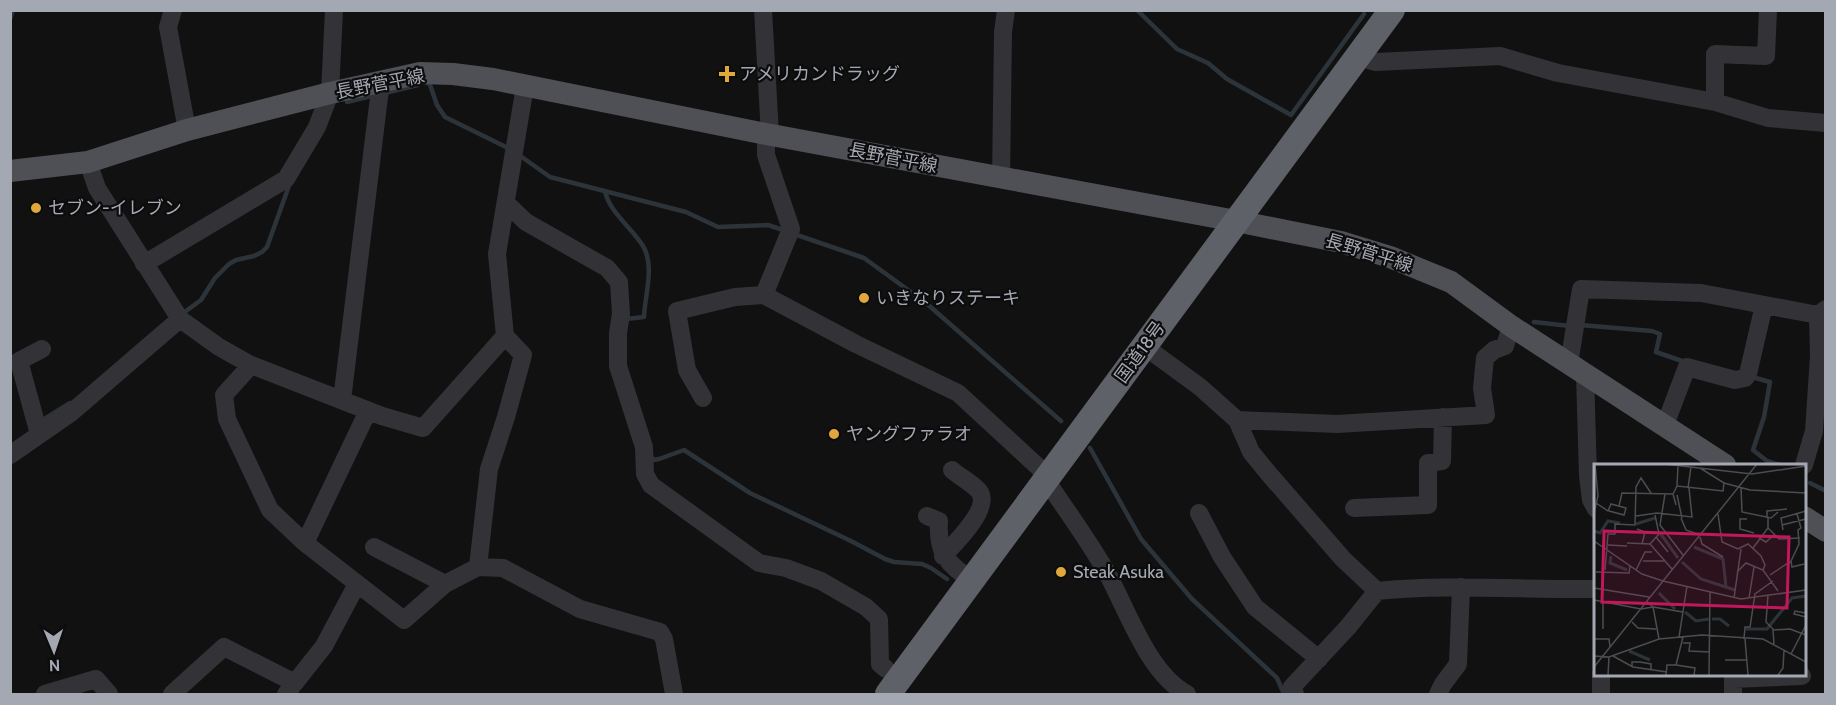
<svg xmlns="http://www.w3.org/2000/svg" width="1836" height="705" viewBox="0 0 1836 705" font-family="Cabin,'Noto Sans JP',sans-serif">
  <style>
    .lines { fill: none; stroke-linecap: round; stroke-linejoin: round }
    .stream { stroke: #2c343a; stroke-width: 4.5 }
    .minor { stroke: #333337; stroke-width: 18 }
    .major { stroke: #4f5056; stroke-width: 22 }
    .highway { stroke: #5f6168; stroke-width: 26 }
    .poi-dot { fill: #e0a73b; stroke: #0c0c0d; stroke-width: 2 }
    .labels { text-anchor: middle; stroke-width: 4.5; stroke-linejoin: round; paint-order: stroke }
    .poi-label { font-size: 18px; fill: #a4a8b2; stroke: #0c0c0d; text-anchor: start }
    .street-label { font-size: 18px; fill: #a4a8b2; stroke: #0c0c0d }
    .inset-river { fill: none; stroke: #2c343a; stroke-width: 3 }
    .inset-road { fill: none; stroke: #4c4d52; stroke-width: 1.5 }
    .view { fill: #c2185b; fill-opacity: 0.15; stroke: #c2185b; stroke-width: 3 }
    .inset-edge { fill: none; stroke: #a4a8b2; stroke-width: 3 }
  </style>
  <rect width="100%" height="100%" fill="#111112"/>
  <g class="lines">
    <path class="stream" d="M1137,10L1177,49L1208,63L1227,79L1291,115L1364,14
      M10,19L13,10
      M426,83L429,82L437,105L445,117L510,149
      M385,93L418,85
      M347,102L371,96
      M519,155L550,177L686,212L718,227L768,225L786,231
      M605,191C609,212 632,228 643,246C655,266 645,294 644,317L626,319
      M794,234L864,258L926,303L1061,421
      M182,314L201,300L215,278L229,264L236,260L254,256L262,252L267,247L290,183
      M1534,322L1570,326
      M1580,325L1652,331L1660,334L1656,352L1685,362
      M1752,377L1770,382L1764,417L1753,450L1767,461L1780,465
      M46,418L70,403
      M1090,448L1141,539L1192,599L1277,678L1284,694
      M650,454L653,460L659,459L684,450L750,493L851,541L885,559L894,562L922,564L931,568L947,579
      M1810,483L1826,491"/>
    <path class="minor" d="M173,10L168,27L187,130
      M763,10L770,135
      M1358,57L1376,62L1500,56L1558,73L1715,102L1768,118L1826,123
      M1715,102V54L1766,56L1768,10
      M88,162L97,188L180,319L219,347L251,365L382,416L423,428L505,336
      M1001,179L1003,32L1006,10
      M506,203L526,222L607,268L619,282L621,314L618,333V366L644,447L645,474L651,485L759,563L786,568L821,581L866,607L879,619L880,664L886,669
      M144,264L286,179L317,127L330,93L334,10
      M764,295L791,229L766,155V134
      M1144,346L1200,387L1237,420L1251,452L1269,474L1343,559L1377,591L1348,627L1292,687L1295,694
      M1569,364L1581,289L1701,293L1818,315L1826,309
      M251,365L224,395L227,419L270,510L305,543L404,620L445,584L478,567L503,568L580,609L660,632L664,639L674,694
      M1585,374L1588,476L1591,500L1596,509
      M703,398L687,370L677,311L735,297L764,295L856,344L958,393L1048,476
      M342,400L381,81
      M1237,420L1337,424L1486,415L1482,388L1485,358L1494,350L1505,346L1511,326
      M1665,425L1687,367L1735,380L1745,378L1748,374L1764,305
      M39,434L19,361L42,349
      M10,455L72,412L180,319
      M1804,465L1814,431L1819,356L1818,315
      M1046,480C1066,510 1089,541 1107,573C1128,611 1148,673 1187,694
      M1354,508L1428,505V463L1442,461L1443,417
      M1199,513L1222,557L1255,607L1319,659
      M927,516L939,521C937,554 947,563 972,581
      M305,543L368,411
      M374,547L445,584
      M943,556C954,544 992,508 979,491C972,483 960,477 952,470
      M478,567L489,469L506,417L523,355L505,336L497,254L525,86
      M1377,591C1450,584 1523,590 1596,589
      M1601,674V694
      M45,694L96,679L109,694
      M172,694L224,647L295,683
      M286,694L324,646L357,584
      M1438,694L1443,684L1458,664L1461,587
      M1733,694V679L1802,676L1801,674"/>
    <path class="major" d="M10,171L88,162L187,130L330,93L420,73L453,74L493,79L766,134L1236,221L1341,242L1390,257L1451,282L1511,326L1725,465
      M1804,517L1826,531"/>
    <path class="highway" d="M888,694L1392,10"/>
  </g>
  <g class="poi-dot">
    <path d="M724 65h6v6h6v6h-6v6h-6v-6h-6v-6h6z"/>
    <circle cx="36" cy="208" r="6"/>
    <circle cx="864" cy="298" r="6"/>
    <circle cx="834" cy="434" r="6"/>
    <circle cx="1061" cy="572" r="6"/>
  </g>
  <g class="labels">
    <g class="poi-label">
      <text x="739" y="80">アメリカンドラッグ</text>
      <text x="48" y="214">セブン-イレブン</text>
      <text x="876" y="304">いきなりステーキ</text>
      <text x="846" y="440">ヤングファラオ</text>
      <text x="1073" y="578">Steak Asuka</text>
    </g>
    <g class="street-label">
      <text transform="translate(380 84) rotate(-11)" y="6">長野菅平線</text>
      <text transform="translate(893 158) rotate(11)" y="6">長野菅平線</text>
      <text transform="translate(1369 253) rotate(17)" y="6">長野菅平線</text>
      <text transform="translate(1140 352) rotate(-54)" y="6">国道18号</text>
    </g>
  </g>
  <g transform="translate(1594 464)">
    <rect width="212" height="212" fill="#111112"/>
    <path class="inset-river" d="M42,60L61,54M0,67L6,69L14,57L26,59M66,69L84,94M100,83L129,95L132,123M17,92L16,99L33,106M88,98L107,115L141,126M65,129L81,145M91,148L102,157L115,155M118,155H126L135,162M152,165H173L198,134L212,132M35,187L56,196"/>
    <path class="inset-road" d="M70,0L158,10L212,2M106,4L130,19L156,26L212,29M83,22L84,2M147,23L148,48L177,54L184,48M94,24L97,3M71,30L66,61L89,91M83,31L88,54M2,39L14,47L17,40L32,44L30,51L15,47M82,41L79,30L83,22L129,27L130,19M25,42L28,29L79,30M0,49L4,32L1,0M124,50L128,78L144,85L154,80L167,92L171,101L169,106M61,51L65,70L56,80L78,105M42,52L63,49L98,53L95,24M87,54L92,66L106,71M173,54V47L193,45M153,55H146V65L160,69M188,61L212,55M174,64L185,75L206,74M43,65L51,68L48,80M189,66L187,54L212,47M62,73L74,88M106,73L108,80L129,93M165,74L172,78L181,70M0,77L48,110L69,117L147,135L212,126M33,79L56,80M14,81L33,82M159,84L174,64V54M49,97H70M197,97L198,103L210,100M11,106L14,70H21V60L41,61L42,23L47,14L57,29M42,106L51,88H58M2,108L35,109L36,102M143,108L152,99L169,106L184,127M176,111L197,97L205,80L204,66L207,64L203,50M0,124L55,133M174,131L172,158L179,165L180,181M140,134L147,85M155,134L160,103M0,136L47,145L59,143L53,138M212,149L201,147L200,150L212,153M38,158L44,164L62,165M9,165V137M179,166L196,165L212,171M85,173L93,122M0,175H15L16,183M65,175L59,143L89,148M150,175L151,163H156L161,130L179,117M151,175L154,211M89,179H96L95,187L116,188M197,190L212,161M0,192L15,193L65,175L108,171L169,175L212,198M19,192L39,203L73,208M131,196H152M82,201L101,204L100,211M38,202V198H46L57,200V205M0,203L163,0M14,211L15,193M72,211L73,201H82L89,173M115,211L116,128M184,211L189,204L190,186"/>
    <path class="view" d="M10,67L195,73L193,144L8,138Z"/>
    <rect width="212" height="212" class="inset-edge"/>
  </g>
  <rect width="1836" height="705" fill="none" stroke="#a4a8b2" stroke-width="24"/>
  <g transform="translate(54 651) rotate(178)" stroke="#0c0c0d" stroke-width="4.5" paint-order="stroke">
  <path d="M0-4.5L10 22L0 15L-10 22Z" fill="#a4a8b2"/>
  <text y="-9" font-size="16" font-weight="bold" text-anchor="middle" fill="#a4a8b2">N</text>
  </g>
</svg>
